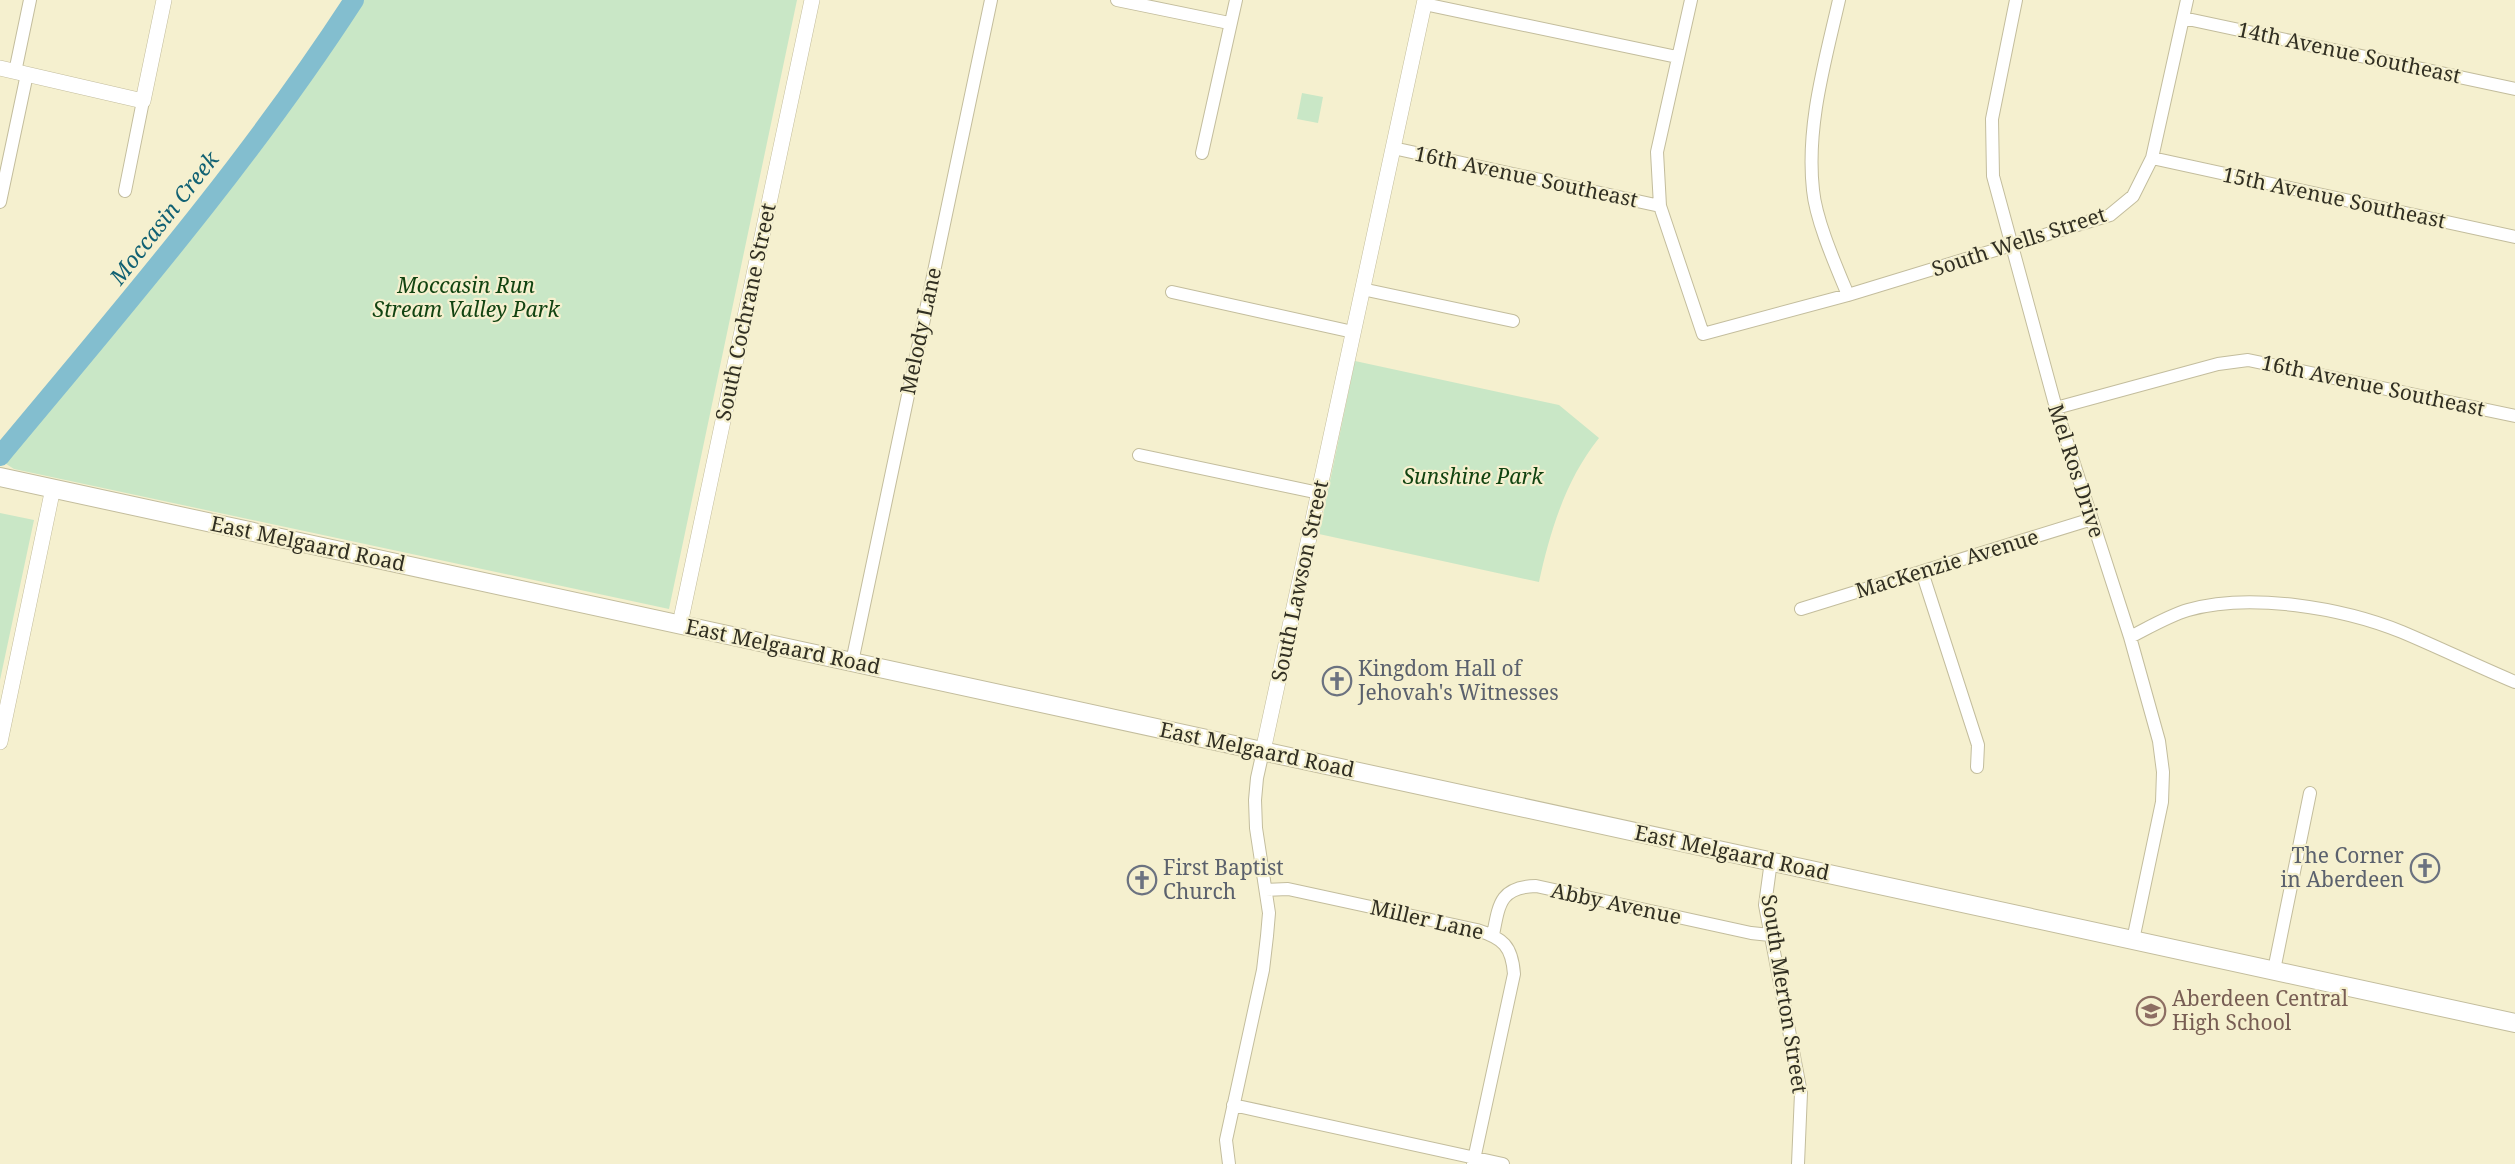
<svg xmlns="http://www.w3.org/2000/svg" width="2515" height="1164" viewBox="0 0 2515 1164" font-family="'Noto Serif',serif">
  <style>
    .green { fill: #c9e7c6 }
    .lines { fill: none; stroke-linecap: round; stroke-linejoin: round }
    .river { stroke: #83becf; stroke-width: 20 }
    .minor-casing { stroke: #c3bd9d; stroke-width: 14 }
    .tertiary-casing { stroke: #c3bd9d; stroke-width: 16 }
    .secondary-casing { stroke: #c3bd9d; stroke-width: 20 }
    .minor { stroke: #fff; stroke-width: 12 }
    .tertiary { stroke: #fff; stroke-width: 15 }
    .secondary { stroke: #fff; stroke-width: 18 }
    .labels { text-anchor: middle; stroke-width: 4.5; stroke-linejoin: round; paint-order: stroke }
    .street-label { font-size: 21px; fill: #312f22; stroke: #f5f0cf }
    .park-label { font-size: 21px; font-style: italic; fill: #114311; stroke: #f5f0cf }
    .worship-label { font-size: 21px; fill: #5b616d; stroke: #f5f0cf; text-anchor: start }
    .education-label { font-size: 21px; fill: #785e54; stroke: #f5f0cf; text-anchor: start }
    .water-label { font-size: 22px; font-style: italic; fill: #116173; stroke: #f5f0cf }
  </style>
  <rect width="100%" height="100%" fill="#f5f0cf"/>
  <path class="green" d="M354,0H797L669,609L14,469L0,460V456C123,308 249,162 354,0Z
    M1302,93L1323,97L1318,123L1297,119Z
    M1355,361L1559,405L1599,438C1566,479 1550,531 1539,582L1319,534Z
    M0,513L34,520L0,680Z"/>
  <g class="lines">
    <path class="river" d="M0,456C123,308 249,162 354,0"/>
    <g class="minor-casing">
      <path id="minor" d="M1117,0L1229,23
        M1691,0L1657,152L1660,206L1703,334L1848,295L2110,215L2133,196L2152,158L2187,0
        M1839,0C1825,62 1806,126 1813,190C1816,221 1836,266 1848,295
        M2016,0L1992,119L1993,176L2056,408L2130,637L2159,741L2163,772L2162,802L2133,940
        M1424,4L1677,57
        M2183,18L2515,89
        M15,72L30,0
        M1393,148L1660,206
        M1202,153L1236,0
        M2152,158L2515,237
        M125,191L143,101
        M0,202L27,74
        M1362,289L1513,321
        M1172,292L1353,332
        M2056,408L2218,364L2248,360L2515,416
        M1139,455L1319,493
        M1922,572L1978,745L1977,767
        M1801,609L2092,519
        M2130,637C2148,628 2168,616 2188,610C2250,592 2343,608 2402,632C2440,648 2477,666 2515,682
        M852,662L991,0
        M1771,861L1765,905L1801,1093L1798,1164
        M1266,890L1288,889L1477,930C1503,938 1512,946 1514,974L1473,1164
        M1493,935C1499,904 1500,887 1536,886L1751,933L1770,935
        M2274,970L2310,793
        M1233,1105L1503,1164
        M1229,1164L1226,1140L1263,970L1267,936L1269,913L1256,828L1255,800L1257,778L1263,751"/>
    </g>
    <g class="tertiary-casing">
      <path id="tertiary" d="M0,68L143,101L164,0
        M680,624L812,0
        M0,742L53,488
        M1263,751L1425,0"/>
    </g>
    <g class="secondary-casing">
      <path id="secondary" d="M0,477L2515,1023"/>
    </g>
    <use href="#minor" class="minor"/>
    <use href="#tertiary" class="tertiary"/>
    <use href="#secondary" class="secondary"/>
  </g>
  <defs>
    <g id="church-ring" transform="scale(1.5)"><circle r="9.5" fill="#f5f0cf" stroke="#6b7280" stroke-width="1.5"/><path d="M-1.2-6h2.4v3.5h3.3v2.4h-3.3V6h-2.4V-.1h-3.3v-2.4h3.3Z" fill="#6b7280"/></g>
    <g id="school-ring" transform="scale(1.5)"><circle r="9.5" fill="#f5f0cf" stroke="#8d6e63" stroke-width="1.5"/><path d="M0-5L7-2L0 1L-7-2ZM-4 1L0 2.5L4 1V4Q0 6-4 4Z" fill="#8d6e63"/></g>
  </defs>
  <g fill-rule="evenodd">
    <use href="#church-ring" x="1337" y="681"/>
    <use href="#church-ring" x="2425" y="868"/>
    <use href="#church-ring" x="1142" y="880"/>
    <use href="#school-ring" x="2151" y="1011"/>
  </g>
  <g class="labels">
    <g class="street-label">
      <text transform="translate(2349 53) rotate(12)" y="7">14th Avenue Southeast</text>
      <text transform="translate(1526 177) rotate(12)" y="7">16th Avenue Southeast</text>
      <text transform="translate(2334 198) rotate(12)" y="7">15th Avenue Southeast</text>
      <text transform="translate(2019 242) rotate(-18)" y="7">South Wells Street</text>
      <text transform="translate(746 312) rotate(-78)" y="7">South Cochrane Street</text>
      <text transform="translate(921 331) rotate(-78)" y="7">Melody Lane</text>
      <text transform="translate(2373 386) rotate(12)" y="7">16th Avenue Southeast</text>
      <text transform="translate(2076 471) rotate(72)" y="7">Mel Ros Drive</text>
      <text transform="translate(308 544) rotate(12)" y="7">East Melgaard Road</text>
      <text transform="translate(1947 564) rotate(-17)" y="7">MacKenzie Avenue</text>
      <text transform="translate(1300 581) rotate(-78)" y="7">South Lawson Street</text>
      <text transform="translate(783 647) rotate(12)" y="7">East Melgaard Road</text>
      <text transform="translate(1257 750) rotate(12)" y="7">East Melgaard Road</text>
      <text transform="translate(1732 853) rotate(12)" y="7">East Melgaard Road</text>
      <text transform="translate(1616 904) rotate(12)" y="7">Abby Avenue</text>
      <text transform="translate(1427 920) rotate(13)" y="7">Miller Lane</text>
      <text transform="translate(1784 994) rotate(81)" y="7">South Merton Street</text>
    </g>
    <g class="park-label">
      <text x="466" y="293">Moccasin Run<tspan x="466" dy="24">Stream Valley Park</tspan></text>
      <text x="1473" y="484">Sunshine Park</text>
    </g>
    <g class="worship-label">
      <text x="1358" y="676">Kingdom Hall of<tspan x="1358" dy="24">Jehovah's Witnesses</tspan></text>
      <text x="2404" y="863" text-anchor="end">The Corner<tspan x="2404" dy="24">in Aberdeen</tspan></text>
      <text x="1163" y="875">First Baptist<tspan x="1163" dy="24">Church</tspan></text>
    </g>
    <g class="education-label">
      <text x="2172" y="1006">Aberdeen Central<tspan x="2172" dy="24">High School</tspan></text>
    </g>
    <g class="water-label">
      <text transform="translate(164 218) rotate(-52)" y="8">Moccasin Creek</text>
    </g>
  </g>
</svg>
